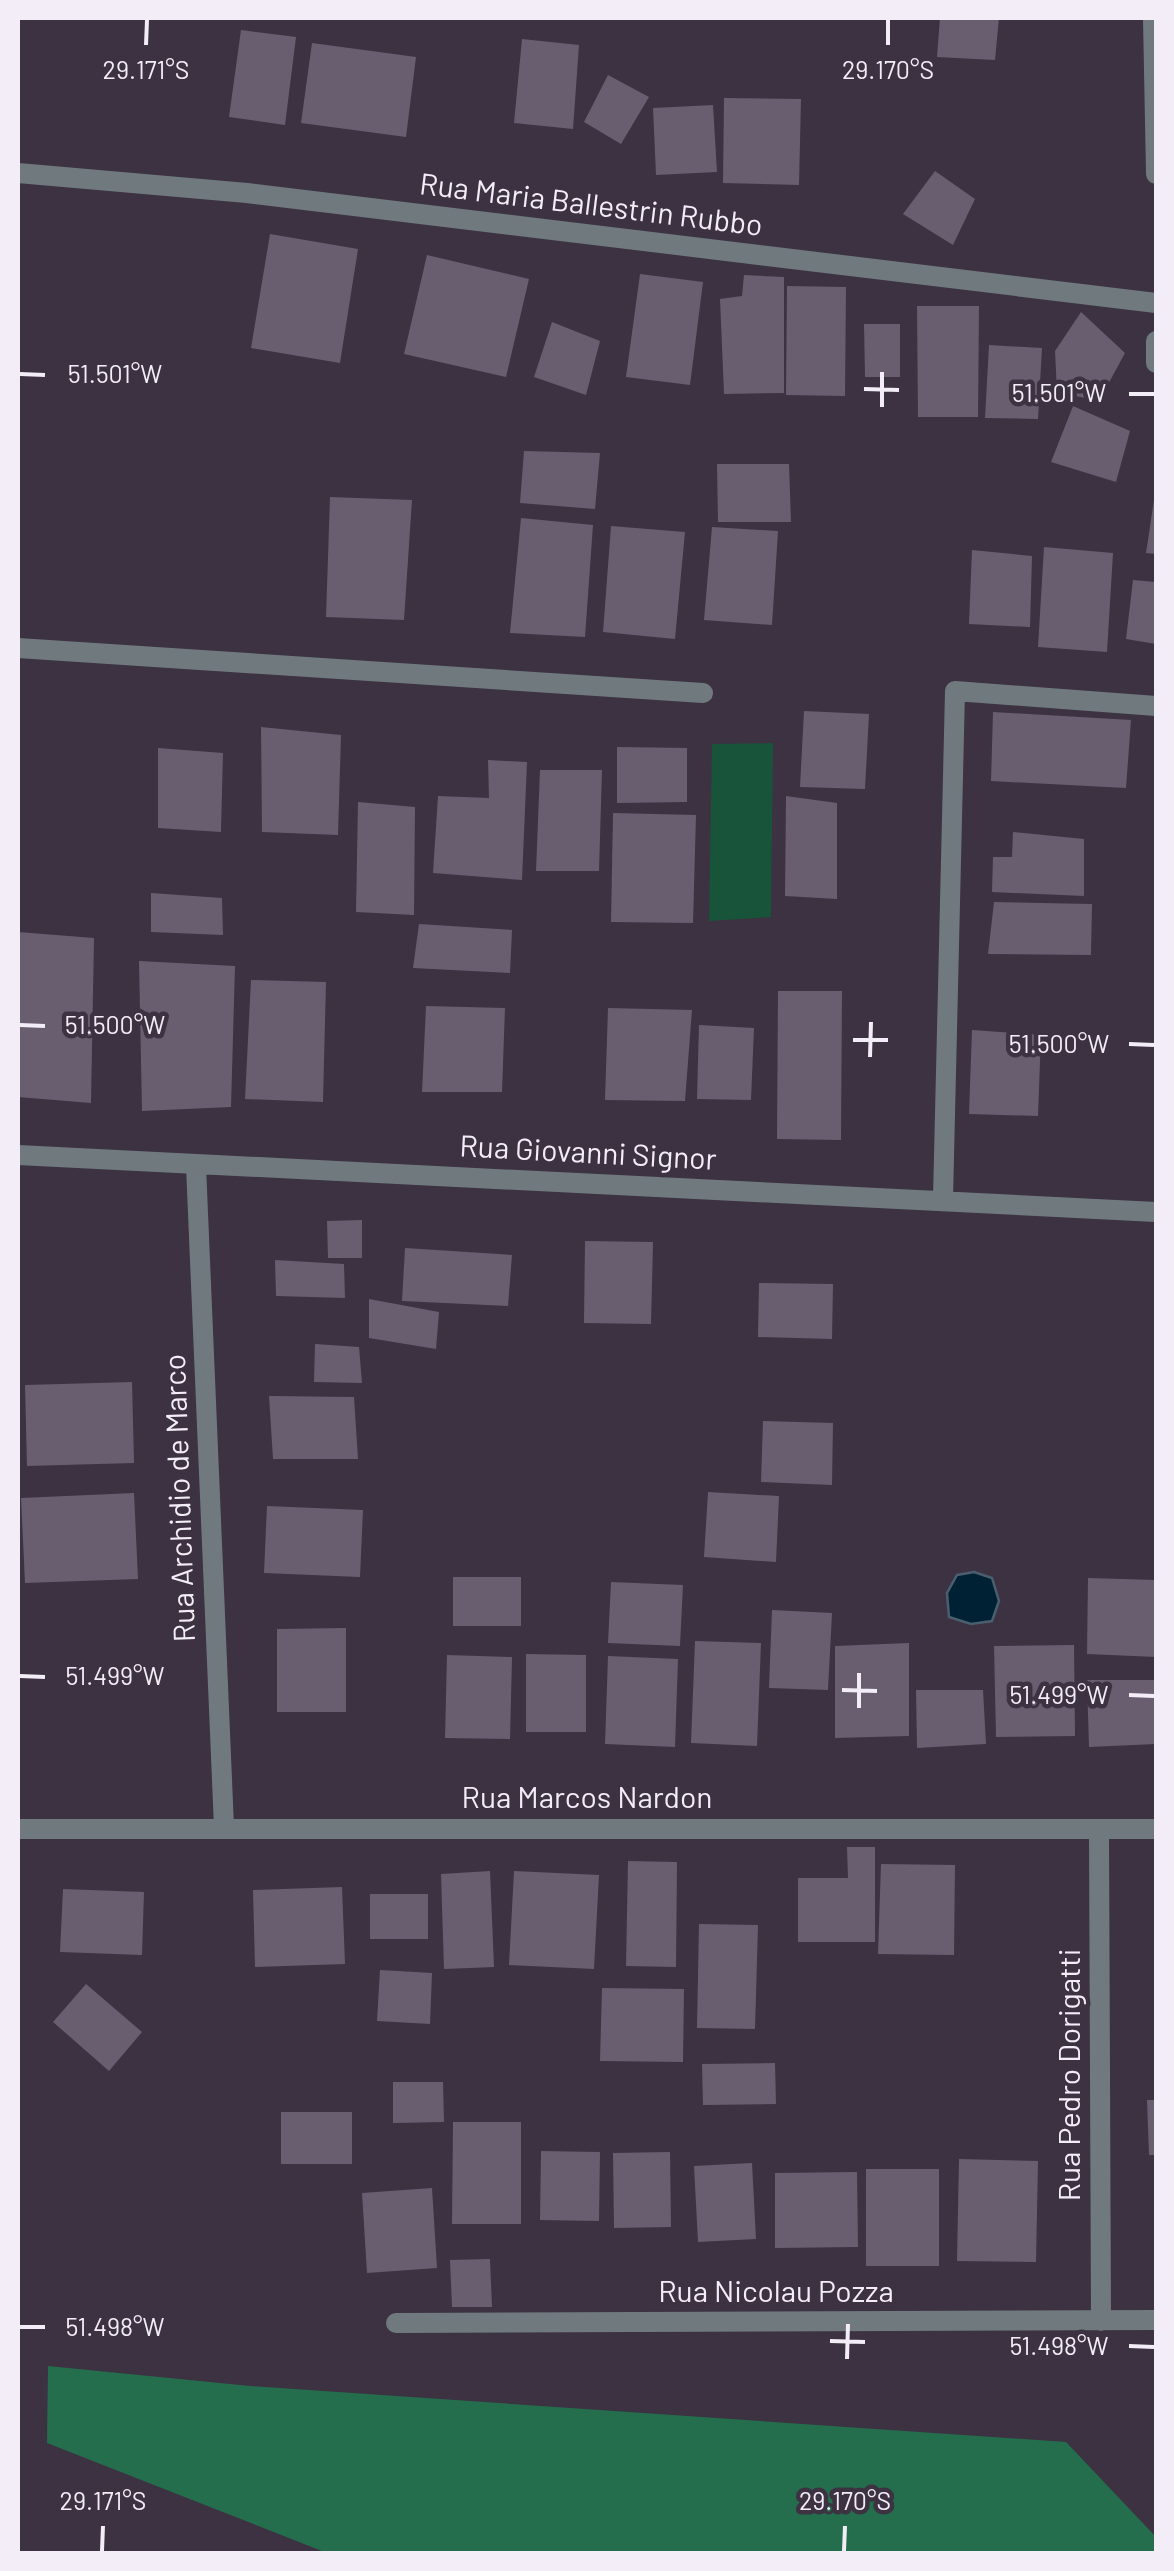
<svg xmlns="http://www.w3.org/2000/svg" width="1174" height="2571" viewBox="0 0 1174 2571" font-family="Barlow,sans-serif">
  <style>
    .green { fill: #175439 }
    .forest { fill: #256e4d }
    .water { fill: #002134; stroke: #495e6e; stroke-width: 2.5 }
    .building { fill: #685e70 }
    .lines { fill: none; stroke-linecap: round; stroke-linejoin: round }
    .lane { stroke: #707a7e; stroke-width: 20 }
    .street { stroke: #707a7e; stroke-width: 20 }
    .ticks { fill: none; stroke: #f3edf7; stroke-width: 4 }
    .labels { text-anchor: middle; stroke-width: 9; stroke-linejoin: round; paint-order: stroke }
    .street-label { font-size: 30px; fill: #f3edf7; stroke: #3c3242 }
    .ticks-label { font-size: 25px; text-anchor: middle; fill: #f3edf7; stroke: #3c3242; stroke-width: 9; stroke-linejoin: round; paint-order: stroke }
  </style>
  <rect width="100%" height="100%" fill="#3c3242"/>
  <path class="green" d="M773,743L771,917L709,921L712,744Z"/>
  <path class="forest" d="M48,2366L250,2386L1066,2442L1156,2537V2553H327L47,2443Z"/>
  <path class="water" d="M974,1572L992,1578L999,1601L992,1621L971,1624L949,1617L947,1593L957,1575Z"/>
  <path class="building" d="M940,18H999L995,60L937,57Z
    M241,30L296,37L285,125L229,117Z
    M522,39L579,45L573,129L514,123Z
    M312,43L416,57L406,137L301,123Z
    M608,75L649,97L621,144L584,122Z
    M724,98L801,99L799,185L723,183Z
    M713,105L717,172L656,175L653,108Z
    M935,171L975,199L953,245L903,214Z
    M270,234L358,249L340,363L251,348Z
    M427,255L529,279L506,377L404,354Z
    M640,274L703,282L690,385L626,377Z
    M744,275L784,277V393L724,394L720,299L742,296Z
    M787,286L846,287L845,396L786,395Z
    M917,306H979L978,417H918Z
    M1081,312L1125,353L1099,401L1057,392L1055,351Z
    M552,322L600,341L586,395L534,377Z
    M864,324H900V377H865Z
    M989,345L1042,348L1038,419L985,418Z
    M1073,406L1130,431L1116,482L1051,462Z
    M524,451L600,453L595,509L520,503Z
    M717,464H789L791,522H718Z
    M330,497L412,500L404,620L326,617Z
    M1154,500H1156V554L1146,553Z
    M521,518L593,525L585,637L510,633Z
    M611,526L685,532L675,639L603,632Z
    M712,527L778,531L772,625L704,620Z
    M1044,547L1113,553L1107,652L1038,647Z
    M972,550L1032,556L1030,627L969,624Z
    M1133,580L1156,582V644L1126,639Z
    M804,711L869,714L865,789L800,787Z
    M993,712L1131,720L1126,788L991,781Z
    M261,727L341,735L338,835L262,832Z
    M617,747L687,748V802L617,803Z
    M158,748L223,753L221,832L158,828Z
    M488,760L527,762L522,880L433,873L438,796L489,798Z
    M540,770H602L599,871H536Z
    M786,796L837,803V899L785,896Z
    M358,802L415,807L414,915L356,912Z
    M613,813L696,815L693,923L611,922Z
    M1013,832L1084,839V896L992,892L993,857H1012Z
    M151,893L222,898L223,935L151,932Z
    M994,902L1092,904L1091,955L988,954Z
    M419,924L512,930L510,973L413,968Z
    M18,932L94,938L91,1103L18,1097Z
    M139,961L235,966L231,1107L142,1111Z
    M251,980L326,982L323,1102L245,1099Z
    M778,991H842L841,1140L777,1139Z
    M426,1006L505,1008L502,1092H422Z
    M608,1008L692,1010L685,1101L605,1100Z
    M699,1025L754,1028L751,1100L697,1099Z
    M972,1030L1041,1035L1038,1116L969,1114Z
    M362,1220V1258H328L327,1221Z
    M585,1241L653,1242L651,1324L584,1323Z
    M405,1248L512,1255L508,1306L402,1301Z
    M275,1260L344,1264L345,1298L276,1296Z
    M759,1283L833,1284L832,1339L758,1337Z
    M369,1299L439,1312L436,1349L369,1338Z
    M315,1344L359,1347L362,1383L314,1382Z
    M132,1382L134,1463L27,1466L25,1385Z
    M269,1396L354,1397L358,1459H273Z
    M763,1421L833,1423L832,1485L761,1482Z
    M708,1492L779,1496L776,1562L704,1557Z
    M134,1493L138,1579L25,1583L21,1498Z
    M267,1506L363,1510L360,1577L264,1573Z
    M453,1577H521V1626H453Z
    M1088,1578L1156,1580V1657L1087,1654Z
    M611,1582L683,1585L680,1646L608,1643Z
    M772,1610L832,1613L828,1690L769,1688Z
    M346,1628V1712H277V1629Z
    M695,1641L761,1643L757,1746L691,1743Z
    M909,1643V1736L835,1738V1646Z
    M1074,1645L1075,1736L996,1737L994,1646Z
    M526,1654L586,1655V1732H526Z
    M447,1655L512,1657L510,1739L445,1738Z
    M608,1656L678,1659L675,1747L605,1744Z
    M1087,1680H1156V1744L1089,1747Z
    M916,1690H983L986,1744L917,1748Z
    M847,1847H875V1942H798V1878H848Z
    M628,1861L677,1862L676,1967L626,1966Z
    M881,1864L955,1865L954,1955L878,1954Z
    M490,1871L494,1967L444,1969L441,1874Z
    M514,1871L599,1875L594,1969L509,1965Z
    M342,1887L345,1964L255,1967L253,1890Z
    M63,1889L144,1892L142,1955L60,1952Z
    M370,1894H428V1939H370Z
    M699,1924L758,1925L755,2029L697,2028Z
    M380,1970L432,1973L430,2024L377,2021Z
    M86,1984L142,2032L109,2071L53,2022Z
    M602,1988L684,1989L683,2062L600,2061Z
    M775,2063L776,2104L703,2105L702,2064Z
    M393,2082H443L444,2122L393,2123Z
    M1147,2100H1156V2155H1149Z
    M281,2112H352V2164H281Z
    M453,2122H521V2224H452Z
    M541,2151L600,2152L599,2221L540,2220Z
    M670,2152L671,2227L614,2228L613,2153Z
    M959,2159L1038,2161L1036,2262L957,2261Z
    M752,2163L756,2239L698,2242L694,2166Z
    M866,2169H939V2266H866Z
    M857,2172L858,2247L775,2248V2173Z
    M432,2188L437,2268L367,2273L362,2193Z
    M490,2259L492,2307H452L450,2260Z"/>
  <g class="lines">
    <path class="lane" d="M1156,341V363"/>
    <path class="street" d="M1153,18L1156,174
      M18,173L247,193L1156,303
      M18,648L703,693
      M18,1155L1156,1212
      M196,1166L224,1827
      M943,1199L955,691L1156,706
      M18,1829H1156
      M1099,1829L1101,2321
      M396,2323L1156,2320"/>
  </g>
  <path class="ticks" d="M146,45L147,20M888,45V20M20,374L45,375M864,389L899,390M1129,394H1154M882,407V372M20,1025L45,1026M853,1040H888M1129,1044L1154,1045M870,1057L871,1022M20,1676L45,1677M842,1690L877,1691M1129,1695L1154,1696M859,1708V1673M20,2327H45M830,2341L865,2342M1129,2346L1154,2347M847,2359L848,2324M102,2551L103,2526M844,2551L845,2526"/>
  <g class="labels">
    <g class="street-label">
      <text transform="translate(591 205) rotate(7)" y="10">Rua Maria Ballestrin Rubbo</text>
      <text transform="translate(588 1153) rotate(3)" y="10">Rua Giovanni Signor</text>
      <text transform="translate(180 1498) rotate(-92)" y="10">Rua Archidio de Marco</text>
      <text x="587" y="1808">Rua Marcos Nardon</text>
      <text transform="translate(1070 2075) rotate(-90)" y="10">Rua Pedro Dorigatti</text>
      <text x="776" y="2302">Rua Nicolau Pozza</text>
    </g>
  </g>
  <g class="ticks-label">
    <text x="146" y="79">29.171°S</text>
    <text x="888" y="79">29.170°S</text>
    <text x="115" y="383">51.501°W</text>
    <text x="1059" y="402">51.501°W</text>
    <text x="115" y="1034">51.500°W</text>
    <text x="1059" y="1053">51.500°W</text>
    <text x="115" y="1685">51.499°W</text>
    <text x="1059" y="1704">51.499°W</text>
    <text x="115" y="2336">51.498°W</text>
    <text x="1059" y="2355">51.498°W</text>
    <text x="103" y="2510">29.171°S</text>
    <text x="845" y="2510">29.170°S</text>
  </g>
  <rect width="1174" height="2571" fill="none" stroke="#f3edf7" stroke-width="40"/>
</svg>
